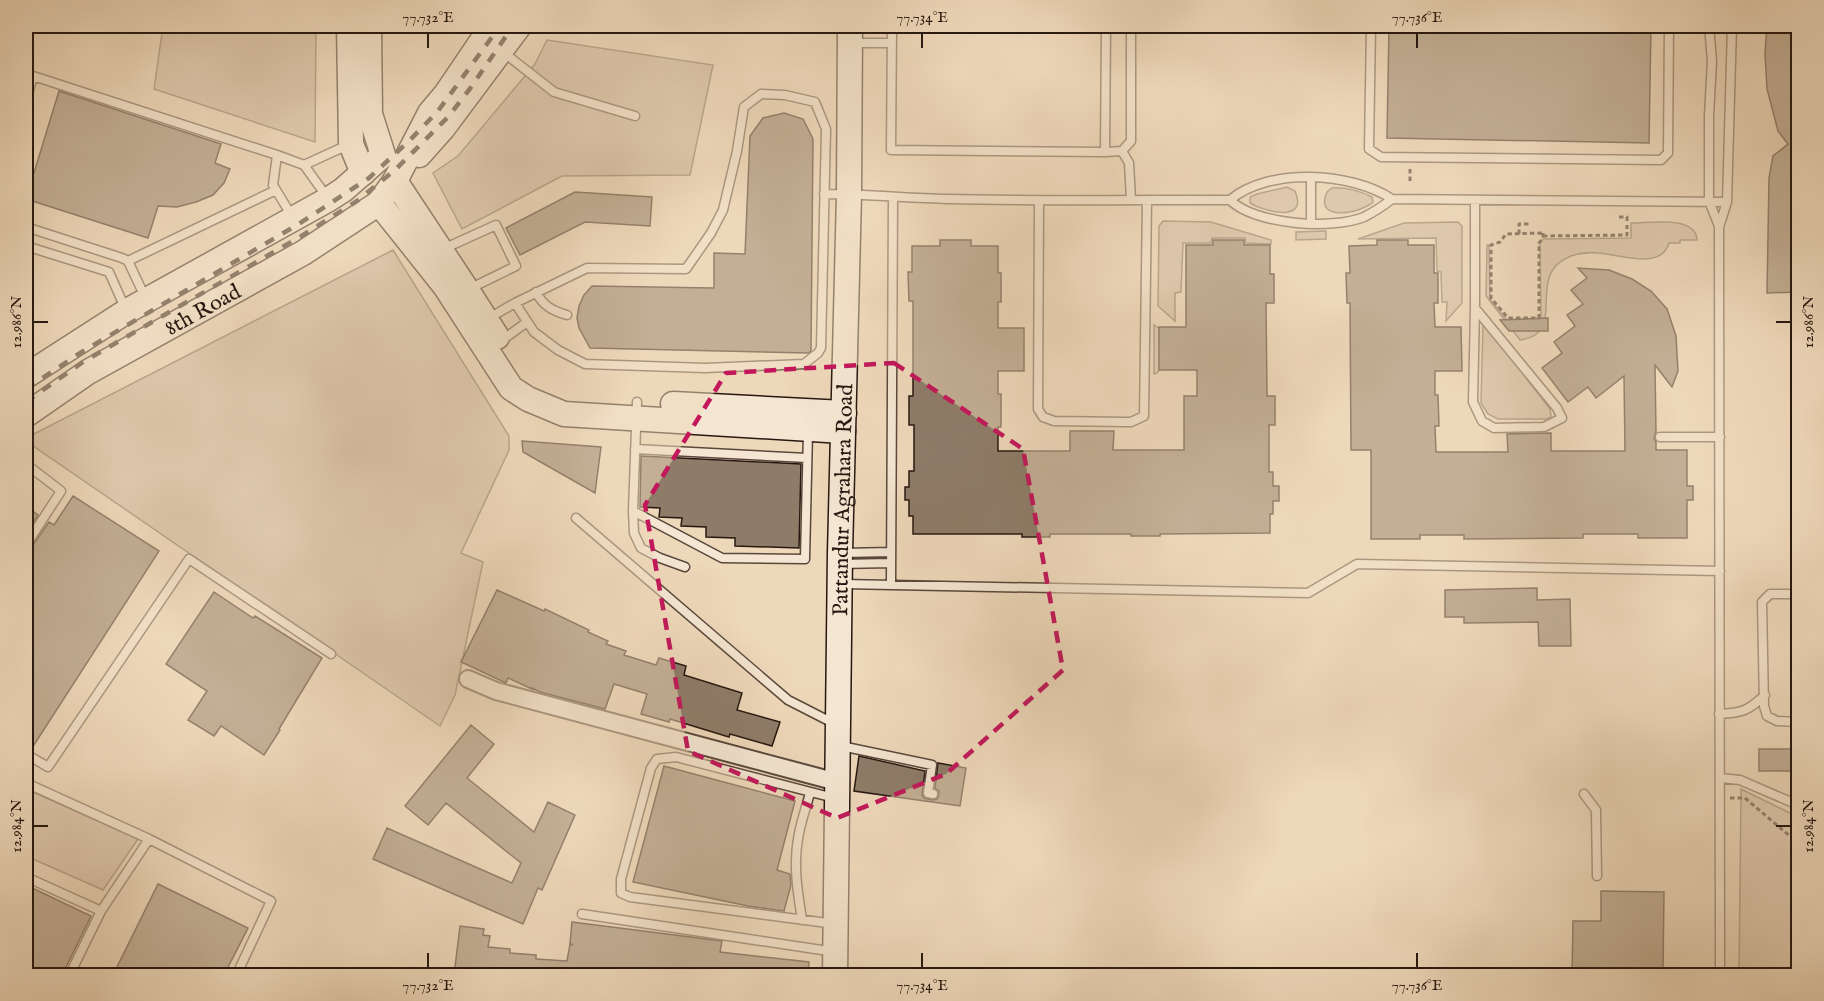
<svg xmlns="http://www.w3.org/2000/svg" width="1824" height="1001" viewBox="0 0 1824 1001" font-family="'IM FELL English',serif">
  <style>
    .green { fill: #ccb79d; stroke: #7a6857; stroke-width: 1.5 }
    .building { fill: #8e7c69; stroke: #271811; stroke-width: 1.5 }
    .lines { fill: none; stroke-linecap: round; stroke-linejoin: round }
    .lane-casing { stroke: #59483b; stroke-width: 11 }
    .street-casing { stroke: #59483b; stroke-width: 20 }
    .secondary-casing { stroke: #271811; stroke-width: 27 }
    .path { stroke: #271811; stroke-width: 3; stroke-dasharray: 4.5 3; stroke-linecap: butt }
    .lane { stroke: #f4e6d2; stroke-width: 8 }
    .street { stroke: #f4e6d2; stroke-width: 16 }
    .secondary { stroke: #f4e6d2; stroke-width: 24 }
    .rail { stroke: #271811; stroke-width: 4.5; stroke-dasharray: 10 10; stroke-linecap: butt }
    .marked { fill: none; stroke: #c2185b; stroke-width: 4.5; stroke-dasharray: 12 8; stroke-linejoin: round }
    .ticks { fill: none; stroke: #271811; stroke-width: 2 }
    .labels { text-anchor: middle; stroke-width: 4.5; stroke-linejoin: round; paint-order: stroke }
    .street-label { font-size: 22px; fill: #271811; stroke: #f4e6d2 }
    .neatline { fill: none; stroke: #271811; stroke-width: 2 }
    .ticks-label { font-size: 15px; text-anchor: middle; fill: #271811 }
  </style>
  <rect width="100%" height="100%" fill="#eed8ba"/>
  <filter id="stains"><feTurbulence type="fractalNoise" baseFrequency=".00333" numOctaves="4"/><feColorMatrix values="0 0 0 0 .2 0 0 0 0 .09 0 0 0 0 .02 0 0 0 .5 -.17"/></filter>
  <radialGradient id="worn" r=".72"><stop offset=".6" stop-color="#630" stop-opacity="0"/><stop offset="1" stop-color="#630" stop-opacity=".3"/></radialGradient>
  <path class="green" d="M163,26H316L315,142L154,89Z
    M547,40L713,65L690,175L562,176L462,229L433,173L458,156L535,64Z
    M1287,187L1295,191C1309,224 1263,211 1250,203V197L1257,194Z
    M1332,188C1345,187 1361,191 1372,197L1373,202C1362,213 1313,223 1327,192Z
    M1163,221L1211,222L1271,240V244L1246,243L1245,238H1212L1211,243H1183L1181,292L1175,293V321L1158,306L1159,226Z
    M1458,222L1462,226V303L1446,321L1447,302H1442L1441,272L1437,271L1436,238L1358,239L1404,223Z
    M1631,223C1649,223 1696,215 1697,240H1680V243H1669C1661,271 1618,254 1598,253C1589,252 1580,253 1571,256C1522,275 1571,333 1520,340L1486,296L1487,245H1489L1490,299L1507,320L1541,319L1540,243L1543,239L1631,238Z
    M1326,231V239L1296,240V232Z
    M393,250L509,436V450L461,553L483,562L455,695L440,726L26,441V438Z
    M1154,325L1163,331L1164,364L1157,373L1154,374Z
    M1483,325L1486,326L1550,409L1551,416L1548,419H1498L1488,414L1481,403Z
    M26,789L138,839L103,890L26,856Z
    M1741,789L1798,817V975H1739Z"/>
  <path class="building" d="M1389,26H1651L1649,143L1387,138Z
    M1767,26H1798V292L1767,293L1769,178L1773,156L1788,144L1778,131L1767,89L1765,53Z
    M59,91L221,144L215,163L230,169L224,183L213,195L196,202L177,207L158,206L148,238L26,199Z
    M784,113L803,119L813,139L811,351L808,353L590,348L579,328L577,318L579,306L584,295L592,286L714,288V253L745,254L750,136L763,118Z
    M575,192L652,197L650,226L585,222L520,255L506,228Z
    M940,240H971V246H998V273H1001V302H998V328H1024V371H998V394H1001V427H998V451H1070V431H1114L1113,450H1184V396H1197V370H1159V327H1186V245H1213V240H1244V245H1270V274H1274V303H1266L1267,396H1275V425H1269V472H1273V486H1279V501H1273V514H1270V533L1160,534V536H1131V534H1050V537H1022V534H913V516H909V500H905V487H909V471H914V425H909V396H913V301H909L908,272H912V246H940Z
    M1377,240H1408V245H1434V273H1438V303H1434L1435,327H1461L1462,371H1435V395H1438L1439,426H1435L1436,452H1508L1507,434L1551,433V451H1625L1624,376L1596,398L1588,387L1568,402L1542,368L1562,353L1554,342L1575,326L1567,315L1583,304L1571,290L1587,278L1578,268L1609,270L1632,279L1651,291L1667,309L1676,336L1678,371L1672,387L1655,365L1656,432L1654,438L1656,442V450H1687V486H1693V500H1687V538H1638V534H1583V538L1464,539V535H1420V539H1371V450H1351L1350,303H1347L1346,273H1350L1349,246L1377,245Z
    M1548,318V331H1509L1500,320Z
    M522,441L601,447L595,493L523,452Z
    M641,456L801,464L799,548L735,546V538L706,537V527L681,526L682,518L659,517L660,508L640,507Z
    M73,496L159,551L34,745L26,740V551L31,548L49,522L54,525Z
    M26,506L38,515L26,534Z
    M1537,588V600L1570,599L1571,646H1539L1538,622L1464,623V617H1445V590Z
    M497,590L544,611L545,609L589,630L588,632L608,641L606,644L626,651L624,655L656,665L659,658L686,666L684,675L742,693L737,710L780,722L772,746L730,734L729,737L670,719L669,722L641,714L647,694L614,684L605,709L540,692L532,688V689L508,678L506,683L461,662Z
    M214,592L253,618L255,616L322,658L279,729L280,730L264,755L221,726L214,736L188,720L207,691L166,664Z
    M471,725L494,744L467,778L534,832L548,802L575,815L542,890L538,888L523,924L373,859L387,828L512,883L521,863L446,803L428,825L405,806Z
    M1759,749H1798V771H1759Z
    M859,756L925,771L922,795L924,798L932,800L937,799L939,795V791L935,788L938,763L966,768L960,806L854,791Z
    M664,766L795,801L777,870L790,874L791,885L784,911L748,906L633,882Z
    M158,884L248,928L224,975H113Z
    M26,885L91,916L62,975H26Z
    M1601,891L1664,892L1663,975H1572L1573,921H1601Z
    M572,922L722,941L720,952L809,962L808,975H454L460,926L484,929L483,935L490,936L488,947L510,949V953L536,955V959L567,961L570,944L573,945L570,943Z"/>
  <g class="lines">
    <g class="lane-casing">
      <path id="lane" d="M892,26L891,150L1105,152L1122,151L1129,163L1131,200
        M1371,26L1369,149L1381,157L1661,160L1668,153L1669,26
        M1709,26L1712,61L1709,116V201L1719,226
        M853,43H892
        M503,52L554,92L635,116
        M26,101L33,76L277,155
        M1122,151L1131,141V26
        M1105,152L1106,26
        M304,165L350,144
        M1311,177V224
        M824,194C866,194 906,198 947,199C1042,201 1136,200 1230,200C1269,167 1351,172 1392,199L1727,202
        M1039,200L1038,409L1043,417L1054,421L1126,422H1131L1144,416L1147,200
        M1230,200C1255,225 1332,230 1364,217C1374,212 1383,206 1392,199
        M1475,200V308L1473,402L1482,421L1494,428L1544,427L1562,418L1557,408L1475,308
        M293,218L273,185L277,155L304,165L327,197
        M26,227L122,258L128,261L145,297
        M26,246L109,272L125,308
        M441,250L496,225L516,266L469,289
        M128,261L276,190
        M536,292C543,306 553,311 567,315
        M489,318L515,303L587,268L686,269L711,233L723,210L737,151L744,107L761,94L785,95L815,102L826,129L821,348L818,353L804,364L705,368L585,364L558,350L534,332L515,303
        M501,341L527,322
        M637,402L633,511L634,533L641,548L660,558L685,567
        M1660,437H1720
        M635,449L807,458
        M26,464L61,491L26,545
        M633,511L722,558L805,559L808,432
        M576,518L788,700L835,724
        M843,553L891,552
        M840,564L891,563
        M843,584L1308,593L1357,564L1720,571
        M891,584L893,198
        M1798,594H1770L1762,602L1764,706L1767,716L1777,721L1798,722
        M1719,714C1742,713 1748,711 1765,695
        M841,746L932,765L928,793L933,794
        M26,754L48,767L189,559L331,654
        M1720,778L1740,780L1798,805
        M26,783L149,839L271,901L236,976
        M1584,794L1596,810L1597,876
        M834,798L676,757L657,759L651,768L621,879V893L630,897L835,924
        M26,877L101,911
        M582,914L835,952
        M802,920C798,894 793,866 798,839C800,824 806,808 810,793
        M69,976L101,911L149,839
        M1720,976L1719,227L1727,202L1732,26"/>
    </g>
    <g class="street-casing">
      <path id="street" d="M468,679L496,691L837,782"/>
    </g>
    <g class="secondary-casing">
      <g id="secondary">
        <path d="M349,26L351,144L363,173"/>
        <path d="M419,155L443,128L519,26"/>
        <path d="M395,181L467,290L497,337"/>
        <path d="M379,203L445,286L511,388L528,399L564,414L843,431"/>
        <path d="M26,376L127,311L329,199L343,190L383,155L370,114L369,26"/>
        <path d="M673,404L844,413"/>
        <path id="s1" d="M26,415L88,372L303,253L379,203L395,181L430,113L446,94L492,26"/>
        <path id="s2" d="M835,976L840,553L849,194L850,26"/>
      </g>
    </g>
    <path class="path" d="M1410,181V169
      M1619,217H1627V223
      M1543,233V238L1539,243V318H1508L1491,298V245L1500,242L1506,234Z
      M1519,234V224H1531
      M1543,236L1627,235V225
      M1730,798H1745L1798,843"/>
    <use href="#lane" class="lane"/>
    <use href="#street" class="street"/>
    <use href="#secondary" class="secondary"/>
    <path class="rail" d="M26,389L80,353L297,225L369,178L410,140L438,111L500,26
      M26,402L83,362L303,235L357,201L395,170L448,117L469,90L513,26"/>
  </g>
  <path d="M0 0H1824V1001H0ZM894,363L1023,449L1063,670L946,774L837,818L688,751L645,505L726,373Z" fill="#eed8ba" fill-opacity=".55" fill-rule="evenodd"/>
  <path class="marked" d="M894,363L1023,449L1063,670L946,774L837,818L688,751L645,505L726,373Z"/>
  <path class="ticks" d="M428,33V48M922,33V48M1417,33V48M33,322H48M1776,322H1791M33,826H48M1776,826H1791M428,953V968M922,953V968M1417,953V968"/>
  <g class="labels">
    <g class="street-label">
      <text dy="8" stroke="none"><textPath href="#s1" startOffset="206">8th Road</textPath></text>
      <text dy="8" stroke="none"><textPath href="#s2" startOffset="476">Pattandur Agrahara Road</textPath></text>
    </g>
  </g>
  <rect width="1824" height="1001" fill="none" stroke="#eed8ba" stroke-width="66"/>
  <rect x="33" y="33" width="1758" height="935" class="neatline"/>
  <g class="ticks-label">
    <text x="428" y="22">77.732°E</text>
    <text x="922" y="22">77.734°E</text>
    <text x="1417" y="22">77.736°E</text>
    <text transform="translate(16 322) rotate(-90)" y="5">12.986°N</text>
    <text transform="translate(1808 322) rotate(-90)" y="5">12.986°N</text>
    <text transform="translate(16 826) rotate(-90)" y="5">12.984°N</text>
    <text transform="translate(1808 826) rotate(-90)" y="5">12.984°N</text>
    <text x="428" y="990">77.732°E</text>
    <text x="922" y="990">77.734°E</text>
    <text x="1417" y="990">77.736°E</text>
  </g>
  <rect width="100%" height="100%" filter="url(#stains)"/>
  <rect width="100%" height="100%" fill="url(#worn)"/>
</svg>
